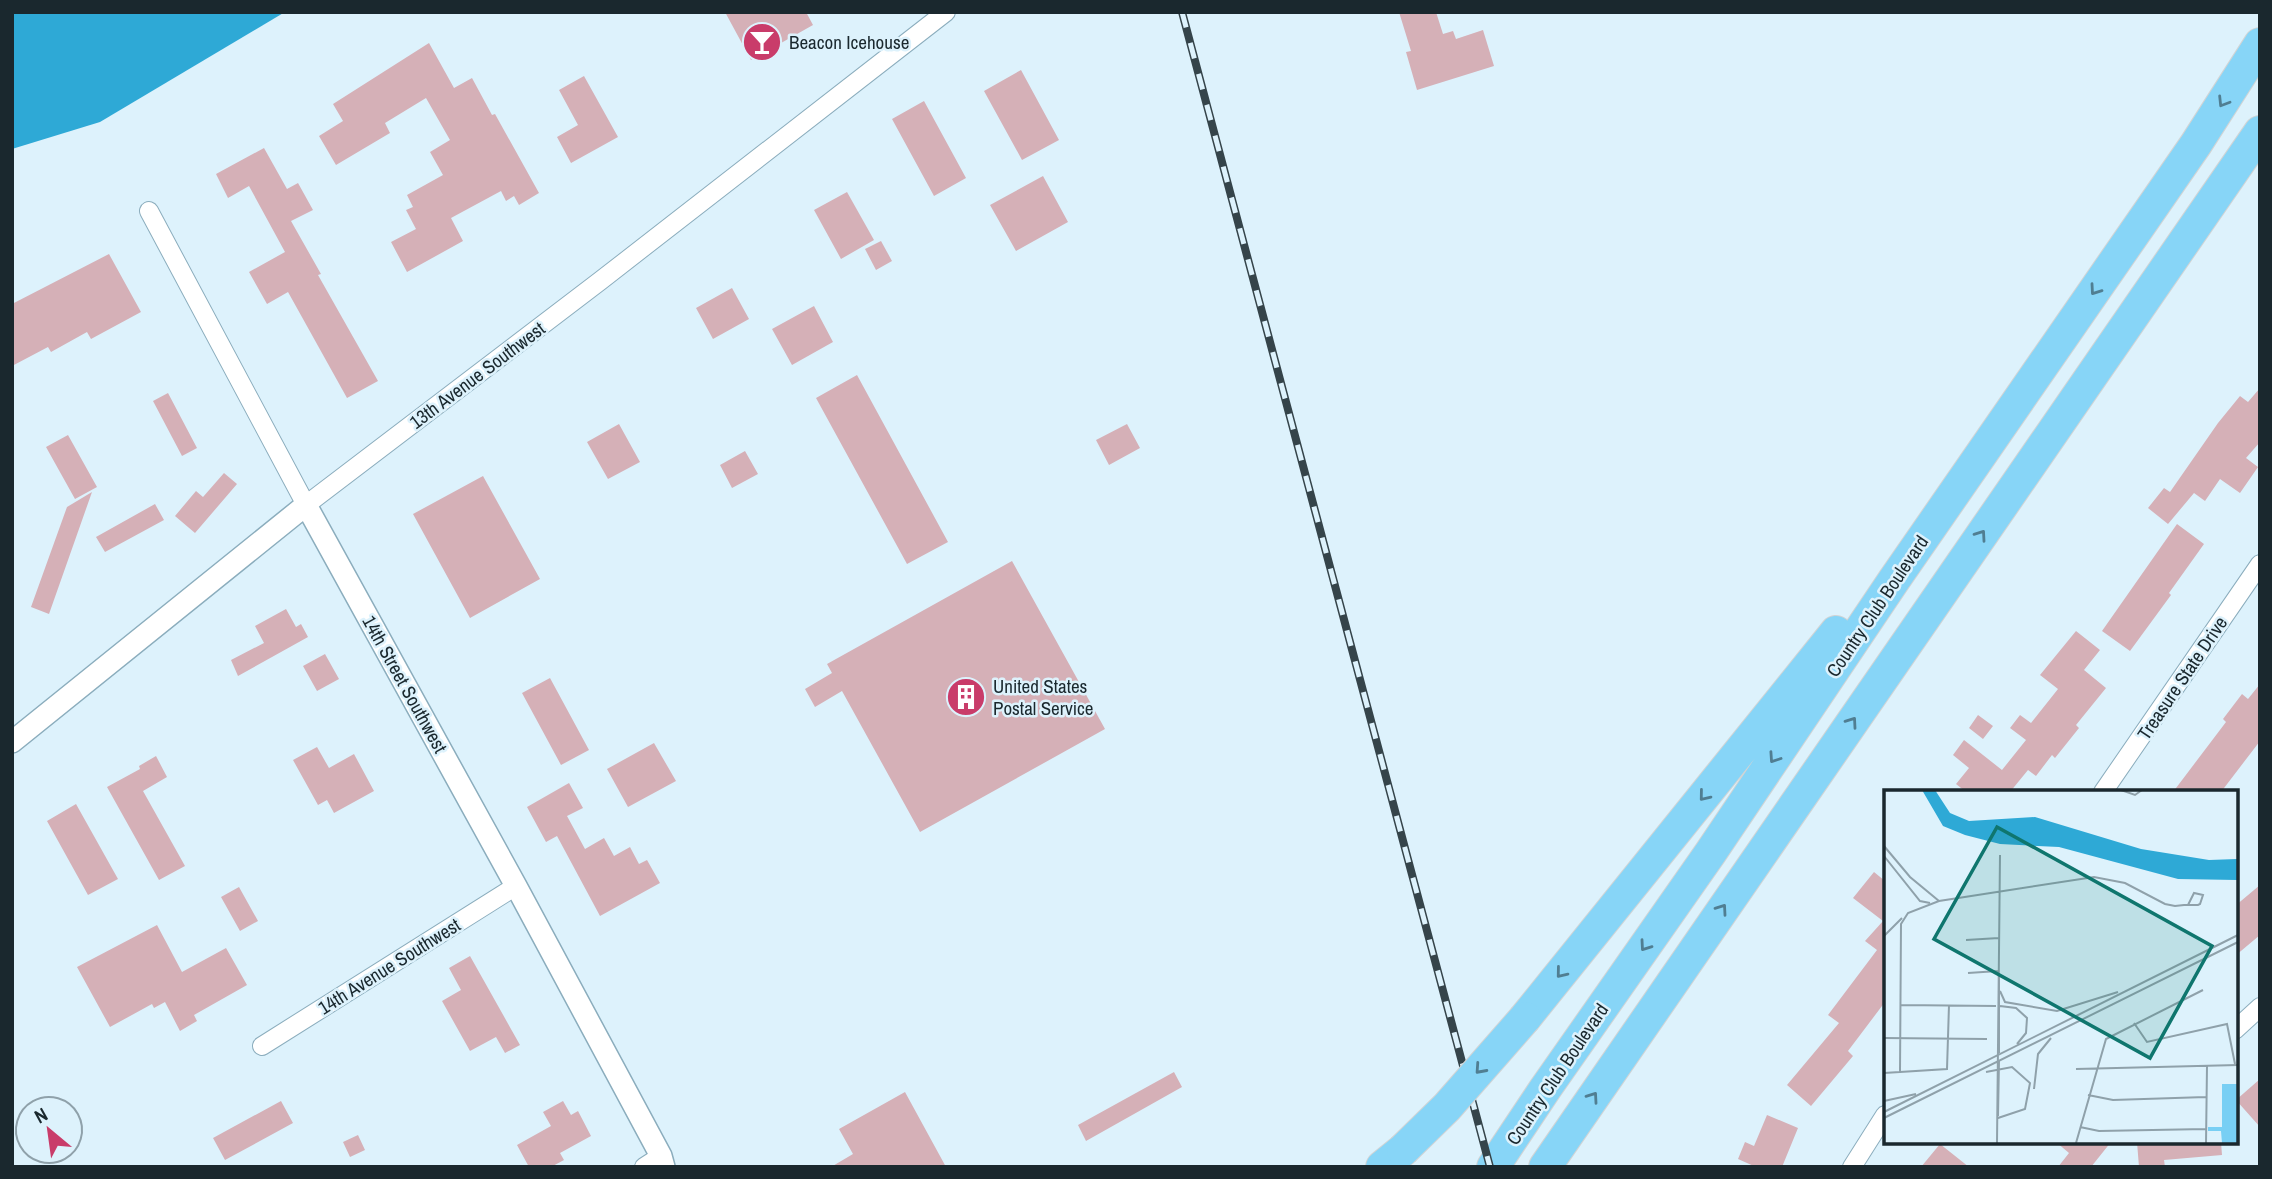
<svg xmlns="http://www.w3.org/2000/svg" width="2272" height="1179" viewBox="0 0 2272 1179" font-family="'Archivo Narrow',sans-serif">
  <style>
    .water { fill: #2ea9d6 }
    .building { fill: #d5b0b7 }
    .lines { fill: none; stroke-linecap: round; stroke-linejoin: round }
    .minor-casing { stroke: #8badbd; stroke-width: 20 }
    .tertiary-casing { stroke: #8badbd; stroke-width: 24 }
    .motorway-casing { stroke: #d1d4d5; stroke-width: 34 }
    .minor { stroke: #fff; stroke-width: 18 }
    .tertiary { stroke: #fff; stroke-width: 21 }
    .motorway { stroke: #87d5f7; stroke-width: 32 }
    .rail-casing { stroke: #35444a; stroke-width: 8 }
    .rail { stroke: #ddf2fc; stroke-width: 5; stroke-dasharray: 16; stroke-linecap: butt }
    .motorway-bridge-casing { stroke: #d1d4d5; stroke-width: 34; stroke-linecap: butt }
    .motorway-bridge { stroke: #87d5f7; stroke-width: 32 }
    .oneway { stroke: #507e92 }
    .labels { text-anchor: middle; stroke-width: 5; stroke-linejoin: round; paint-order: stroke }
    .poi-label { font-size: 19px; fill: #1a282e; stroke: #ddf2fc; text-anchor: start }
    .street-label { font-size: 19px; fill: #1a282e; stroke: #ddf2fc }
    .inset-road { fill: none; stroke: #8fa1aa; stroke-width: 2 }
    .view { fill: #0f766e; fill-opacity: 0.15; stroke: #0f766e; stroke-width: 3.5 }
    .inset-edge { fill: none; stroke: #1a282e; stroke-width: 3.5 }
  </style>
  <rect width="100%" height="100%" fill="#ddf2fc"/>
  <path class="water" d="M12,12H285L100,122L12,149Z"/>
  <path class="building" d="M725,12H806L813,25L751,60Z
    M1399,12H1436L1443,34L1453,31L1456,39L1483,30L1494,66L1417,90L1406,52L1411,51Z
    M429,43L454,88L472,78L492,115L495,114L539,193L519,205L514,196L506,201L501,191L451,218L463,241L407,272L391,242L416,229L406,210L413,207L407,195L443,175L430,152L450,140L426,98L385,123L390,133L336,165L319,136L343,121L333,104Z
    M1021,70L1059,140L1022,160L984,91Z
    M584,76L618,137L571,163L557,137L578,125L559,90Z
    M924,101L966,178L934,196L892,119Z
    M264,148L287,189L298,183L313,210L291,221L321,274L318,275L378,381L347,398L288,292L267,304L249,272L285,252L249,186L228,198L216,174Z
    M1043,176L1068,222L1016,251L990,205Z
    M847,192L874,240L841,259L814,210Z
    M881,241L892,261L876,270L865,249Z
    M109,254L141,312L91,339L87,332L51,352L48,347L12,366V304Z
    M732,288L749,319L713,339L696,308Z
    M814,306L833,342L792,365L772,329Z
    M857,375L948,542L907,564L816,398Z
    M2260,388V442L2246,458L2258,467L2240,493L2220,479L2205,501L2194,493L2168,524L2148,508L2164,488L2170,492L2218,423L2240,396L2248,402Z
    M168,393L197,448L182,456L153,401Z
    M619,424L640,462L608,479L587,442Z
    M1127,424L1140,448L1109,465L1096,440Z
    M68,435L97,487L75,499L46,447Z
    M745,451L758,474L732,488L720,465Z
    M224,473L237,484L195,533L175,516L196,491L203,497Z
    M483,476L540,579L470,618L413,514Z
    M92,492L49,614L31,607L67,507Z
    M155,504L164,520L105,552L96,537Z
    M2177,524L2204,544L2169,593L2171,595L2130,651L2102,631Z
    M1012,561L1105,729L920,832L842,691L815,707L805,689L832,673L827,664Z
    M286,609L296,627L301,624L308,637L238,676L231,660L264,643L255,626Z
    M2076,631L2100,650L2084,670L2106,688L2076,725L2079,728L2055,758L2052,755L2036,776L2028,770L2010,792H1966L1956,784L1969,768L1953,755L1964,740L2002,770L2026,740L2010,728L2020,715L2031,723L2058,689L2040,675Z
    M325,654L339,679L317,691L303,666Z
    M550,678L589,750L561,765L522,693Z
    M2260,684V741L2221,792H2173L2226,722L2223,719L2242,694L2248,699Z
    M1978,715L1993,726L1983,739L1969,728Z
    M654,743L676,781L628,807L607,769Z
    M317,747L329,768L354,754L374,791L334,813L327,800L318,805L293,760Z
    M156,756L167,777L143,791L185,866L159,880L107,787L140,769L139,766Z
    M569,783L583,808L567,816L585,849L604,838L614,856L630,847L639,864L647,860L660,883L600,916L557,836L546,842L527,807Z
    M76,804L118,879L88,895L47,821Z
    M1874,872L1885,881V1002L1848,1051L1853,1056L1811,1106L1787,1085L1839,1023L1828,1015L1877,950L1865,941L1883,921L1853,898Z
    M2260,885V935L2235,956V906Z
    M239,887L258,921L240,931L221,897Z
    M157,925L182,972L226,948L247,985L194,1015L197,1021L180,1031L165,1002L154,1008L152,1004L110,1027L77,967Z
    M470,956L520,1045L505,1053L496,1037L470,1051L442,1001L461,990L449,968Z
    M1174,1072L1182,1087L1086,1141L1078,1125Z
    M2260,1079V1127L2236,1100Z
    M905,1092L946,1167H831L853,1154L839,1129Z
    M281,1101L293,1123L225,1160L213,1138Z
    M563,1101L571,1115L578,1111L591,1136L560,1153L564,1160L551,1167H529L517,1145L551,1126L543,1112Z
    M1767,1115L1798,1128L1782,1167H1756L1738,1159L1745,1142L1754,1146Z
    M358,1135L365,1150L350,1157L343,1142Z
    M2056,1142H2111L2091,1167H2058L2069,1153Z
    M2137,1142H2221L2222,1155L2164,1160L2165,1167H2139Z
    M1940,1144L1969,1167H1921Z"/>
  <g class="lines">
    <g class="minor-casing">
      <path id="minor" d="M149,211L306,505L600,281L946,12
        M2103,792L2260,564
        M2235,1030L2260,1007
        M262,1046L516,886
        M644,1167L661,1156
        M1852,1167L1885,1115"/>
    </g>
    <g class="tertiary-casing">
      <path id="tertiary" d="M12,742L306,505L516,886L661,1156L664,1167"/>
    </g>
    <g class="motorway-casing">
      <path id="motorway" d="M1525,1018L1836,632
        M1382,1167L1403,1150
        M1493,1167L1545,1089L1711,852L1894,580L2196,144L2260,44
        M1545,1167L2260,132"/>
    </g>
    <use href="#minor" class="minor"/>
    <use href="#tertiary" class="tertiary"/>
    <use href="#motorway" class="motorway"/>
    <g class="rail-casing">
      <path id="rail" d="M1182,12L1490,1167"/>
    </g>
    <use href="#rail" class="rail"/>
    <g class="motorway-bridge-casing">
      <path id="motorway-bridge" d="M1403,1150L1447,1107L1525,1018"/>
    </g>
    <use href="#motorway-bridge" class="motorway-bridge"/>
  </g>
  <defs><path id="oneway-chevron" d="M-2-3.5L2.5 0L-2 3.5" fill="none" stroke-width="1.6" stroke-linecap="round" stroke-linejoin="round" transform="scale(1.75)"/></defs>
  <g class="oneway">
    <use href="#oneway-chevron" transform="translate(2223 102) rotate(122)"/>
    <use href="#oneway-chevron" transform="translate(2095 290) rotate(125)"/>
    <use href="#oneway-chevron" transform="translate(1981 535) rotate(-55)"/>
    <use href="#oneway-chevron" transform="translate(1852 722) rotate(-55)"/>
    <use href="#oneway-chevron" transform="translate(1774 758) rotate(124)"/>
    <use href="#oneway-chevron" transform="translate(1704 796) rotate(129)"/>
    <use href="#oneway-chevron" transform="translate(1722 909) rotate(-55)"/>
    <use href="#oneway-chevron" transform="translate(1645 946) rotate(125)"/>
    <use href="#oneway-chevron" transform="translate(1561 973) rotate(129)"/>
    <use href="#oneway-chevron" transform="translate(1480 1069) rotate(132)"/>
    <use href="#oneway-chevron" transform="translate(1593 1097) rotate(-55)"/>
  </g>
  <defs>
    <g id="bar-disc" transform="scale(2.0125)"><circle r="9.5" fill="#c93c6a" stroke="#ddf2fc"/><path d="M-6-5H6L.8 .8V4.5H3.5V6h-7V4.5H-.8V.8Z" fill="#fff"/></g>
    <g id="building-disc" transform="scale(2.0125)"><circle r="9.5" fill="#c93c6a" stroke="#ddf2fc"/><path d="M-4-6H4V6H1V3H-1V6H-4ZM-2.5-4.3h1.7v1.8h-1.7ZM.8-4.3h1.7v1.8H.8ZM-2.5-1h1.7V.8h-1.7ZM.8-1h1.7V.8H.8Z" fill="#fff"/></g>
  </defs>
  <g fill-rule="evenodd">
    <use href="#bar-disc" x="762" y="42"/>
    <use href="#building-disc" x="966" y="697"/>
  </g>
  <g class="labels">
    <g class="poi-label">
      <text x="789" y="49">Beacon Icehouse</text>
      <text x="993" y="693">United States<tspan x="993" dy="22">Postal Service</tspan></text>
    </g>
    <g class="street-label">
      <text transform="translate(477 375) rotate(-37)" y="7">13th Avenue Southwest</text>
      <text transform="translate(1877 606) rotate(-56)" y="7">Country Club Boulevard</text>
      <text transform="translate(2182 678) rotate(-56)" y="7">Treasure State Drive</text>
      <text transform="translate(405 684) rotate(61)" y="7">14th Street Southwest</text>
      <text transform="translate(389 966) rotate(-32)" y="7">14th Avenue Southwest</text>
      <text transform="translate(1557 1074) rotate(-56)" y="7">Country Club Boulevard</text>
    </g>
  </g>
  <g transform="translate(1884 790)">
    <rect width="354" height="354" fill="#ddf2fc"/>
    <path d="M338,294H353V353H338L337,341H324V337H338Z" fill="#78cff4"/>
    <path d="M38,0H51L66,23L85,31L151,27L257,59L325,70L353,69V90L294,89L175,57L116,54L81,45L59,36Z" fill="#2ea9d6"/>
    <path class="inset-road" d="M237,0L251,5L258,0M0,56L26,87L55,111M0,66L36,111L46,113M0,146L18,128M82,150L115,148M84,183L114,181M115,183V263M116,201L121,212L173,221L234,202M16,215L112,216M116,216L132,218L143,228L142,243L133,254M250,233L263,252L343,234L351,274M0,248L103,249M192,279L354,275M102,282L128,277L146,293L141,319L114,328M0,283L63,279L65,215M16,283L17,134L24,123L55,111L210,87L241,93L281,114L291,116L300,115H314L316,114L319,105L310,103L304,115M150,299L154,264L167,248M204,305L229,310L322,307M0,311L32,304M0,322L354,145M114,326L115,271M0,328L354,152M196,337L215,341L322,339M113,353L116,65M192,353L222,249L319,200M322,353L323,276"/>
    <path class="view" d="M113,37L328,156L266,268L50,149Z"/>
    <rect width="354" height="354" class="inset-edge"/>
  </g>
  <rect width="2272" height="1179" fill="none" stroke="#1a282e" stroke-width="28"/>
  <g transform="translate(49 1130) rotate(331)"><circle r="33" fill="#ddf2fc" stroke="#8fa1aa" stroke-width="2"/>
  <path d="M0-5L12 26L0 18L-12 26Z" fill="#c93c6a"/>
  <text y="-10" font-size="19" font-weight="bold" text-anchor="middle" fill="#1a282e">N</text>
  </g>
</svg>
